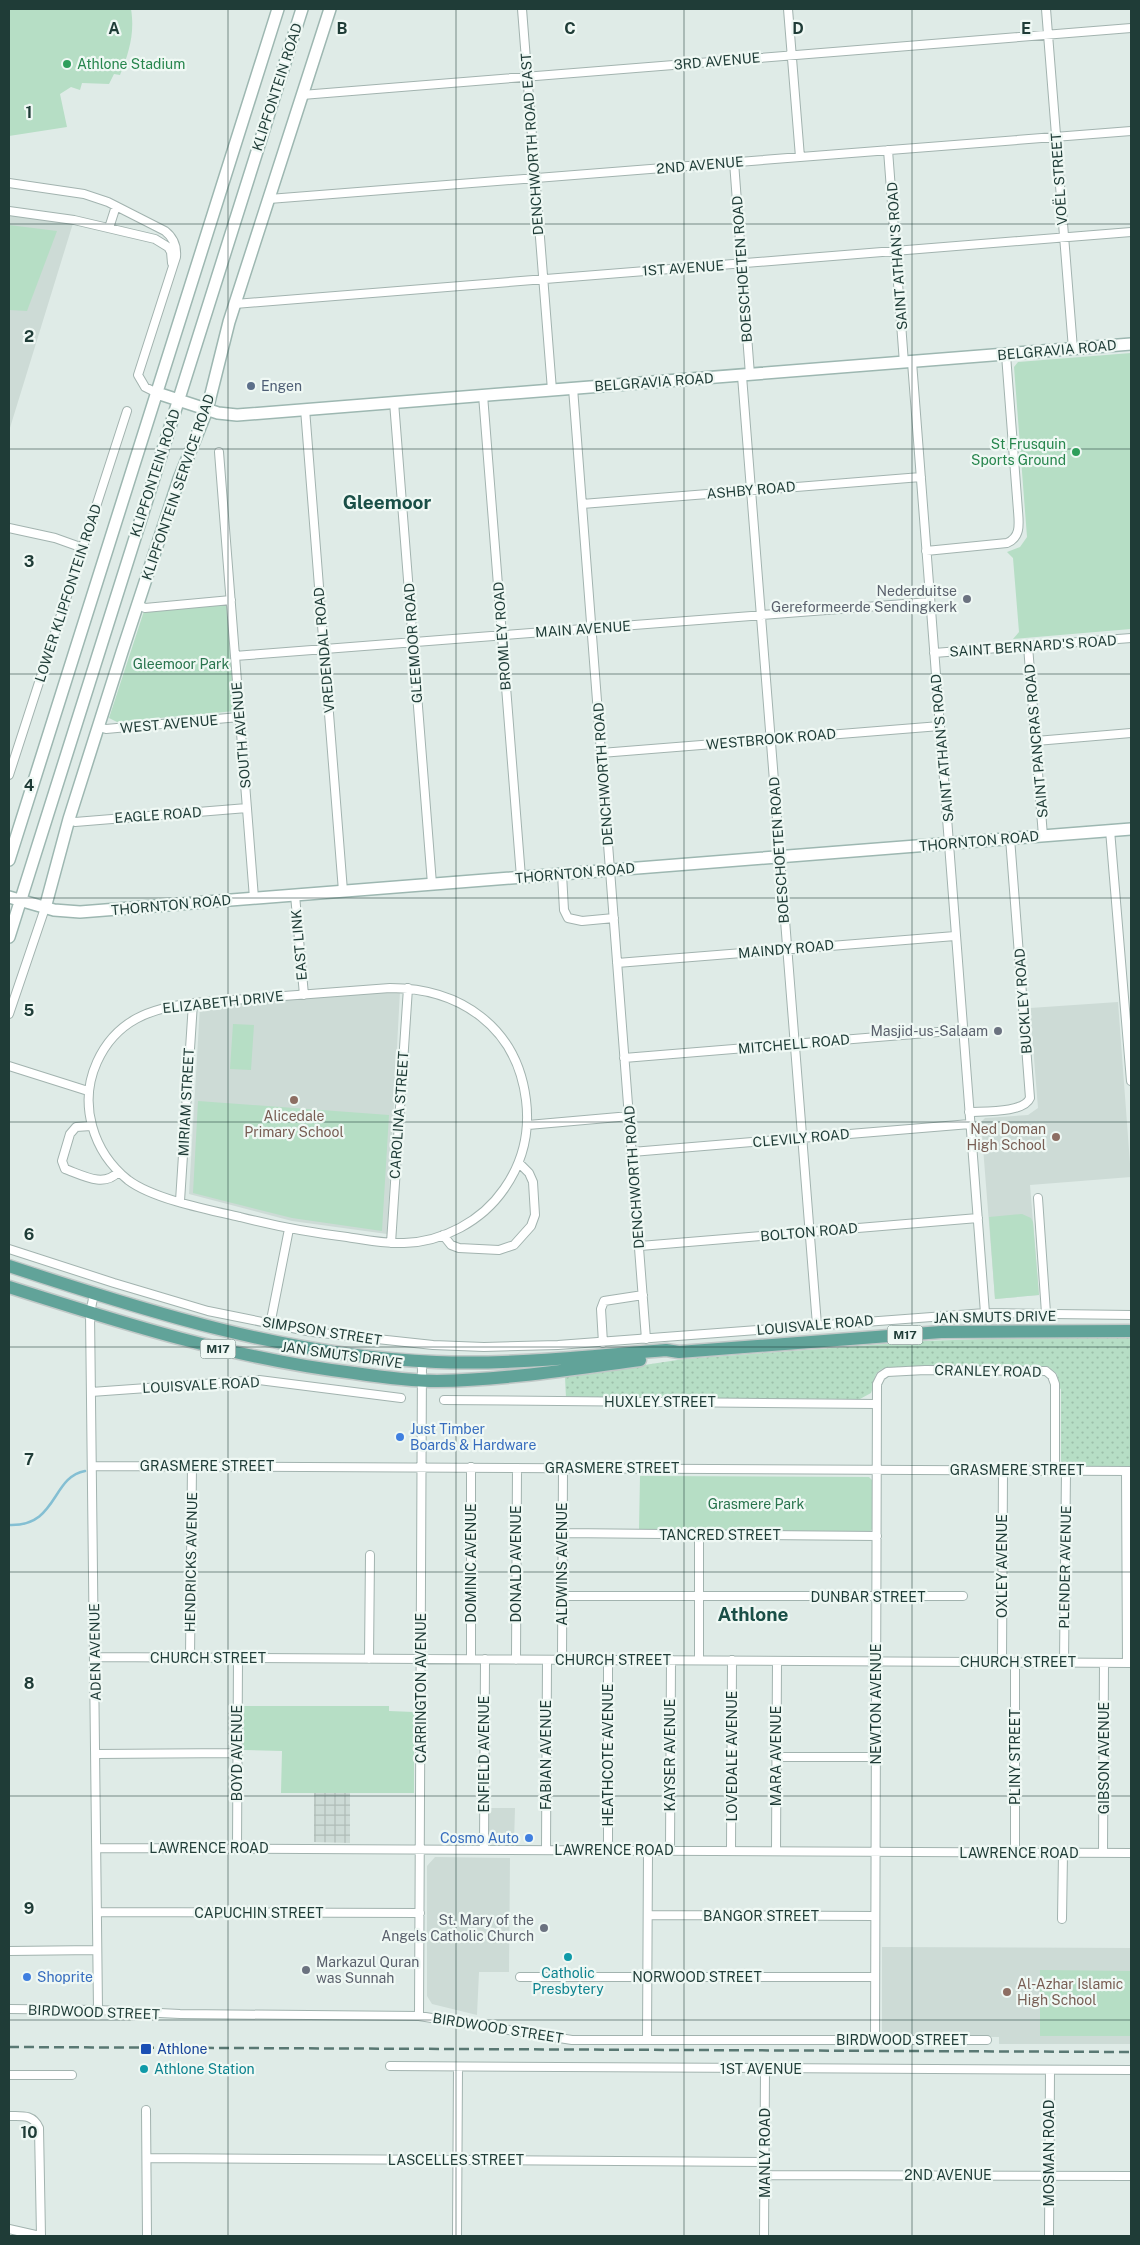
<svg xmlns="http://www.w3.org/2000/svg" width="1140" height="2245" viewBox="0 0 1140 2245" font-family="'Public Sans',sans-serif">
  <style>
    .built { fill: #cddbd6 }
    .industrial { fill: url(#industrial-grid) }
    .grass { fill: url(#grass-dots) }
    .park { fill: #b6dec5 }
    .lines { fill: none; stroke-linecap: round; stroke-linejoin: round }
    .stream { stroke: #84bfd3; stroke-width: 2.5 }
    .street-casing { stroke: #a2b3af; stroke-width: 10 }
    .secondary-casing { stroke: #9db7b1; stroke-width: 14 }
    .primary-casing { stroke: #c0c8c7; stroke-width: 15 }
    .street { stroke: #fff; stroke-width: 8 }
    .secondary { stroke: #fff; stroke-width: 11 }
    .primary { stroke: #61a399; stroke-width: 12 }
    .rail { stroke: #597873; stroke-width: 2.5; stroke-dasharray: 10 5; stroke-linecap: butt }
    .grid { fill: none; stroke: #1f3c37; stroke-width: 1; stroke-opacity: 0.55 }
    .leisure-dot { fill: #2e9e5b; stroke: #eff8f4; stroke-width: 2 }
    .service-dot { fill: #5c6f8a; stroke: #eff8f4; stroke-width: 2 }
    .worship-dot { fill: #6b7280; stroke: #eff8f4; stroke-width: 2 }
    .education-dot { fill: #8d6e63; stroke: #eff8f4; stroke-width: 2 }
    .shop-dot { fill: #3f7fe0; stroke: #eff8f4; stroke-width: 2 }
    .culture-dot { fill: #0f9aa8; stroke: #eff8f4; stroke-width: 2 }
    .transit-dot { fill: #1a4fb4; stroke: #eff8f4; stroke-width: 2 }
    .labels { text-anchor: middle; stroke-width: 4.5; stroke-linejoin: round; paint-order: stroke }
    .shield { fill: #eff8f4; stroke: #5d7470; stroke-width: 1 }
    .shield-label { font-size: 12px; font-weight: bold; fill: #1f3c37 }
    .street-label { font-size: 14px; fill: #1f3c37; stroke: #eff8f4 }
    .leisure-label { font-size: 14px; fill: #27864d; stroke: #eff8f4; text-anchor: start }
    .service-label { font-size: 14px; fill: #4e5e75; stroke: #eff8f4; text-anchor: start }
    .worship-label { font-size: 14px; fill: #5b616d; stroke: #eff8f4; text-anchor: end }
    .park-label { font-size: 14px; fill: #28744d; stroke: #eff8f4 }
    .education-label { font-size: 14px; fill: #785e54; stroke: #eff8f4 }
    .shop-label { font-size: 14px; fill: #366cbe; stroke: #eff8f4; text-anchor: start }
    .culture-label { font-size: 14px; fill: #0d838f; stroke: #eff8f4 }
    .transit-label { font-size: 14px; fill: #164399; stroke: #eff8f4; text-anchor: start }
    .district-label { font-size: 19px; font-weight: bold; fill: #1a4f47; stroke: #eff8f4 }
    .grid-label { font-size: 16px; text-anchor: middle; font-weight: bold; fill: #1f3c37; stroke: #eff8f4; stroke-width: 4.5; stroke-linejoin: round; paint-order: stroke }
  </style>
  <defs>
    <pattern id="industrial-grid" width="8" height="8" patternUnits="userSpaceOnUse" patternTransform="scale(1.25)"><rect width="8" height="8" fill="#cddbd6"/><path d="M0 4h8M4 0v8" fill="none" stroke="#b0bdb8"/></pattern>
    <pattern id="grass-dots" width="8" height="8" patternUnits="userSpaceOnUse" patternTransform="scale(1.25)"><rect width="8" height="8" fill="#b6dec5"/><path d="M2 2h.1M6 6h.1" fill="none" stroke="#9cbfaa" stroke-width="1.8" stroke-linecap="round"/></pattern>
  </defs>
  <rect width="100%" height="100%" fill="#dfebe7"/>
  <path class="built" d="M9,211L74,220L9,431Z
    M400,991L387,1234L292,1221L189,1194L200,1006Z
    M1118,1002L1131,1177L1030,1185L1039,1295L995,1299L981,1122L985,1118L1028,1115L1038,1108L1030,1008Z
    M489,1808H515L514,1842H492L489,1838Z
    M435,1857L510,1858L509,1972H479L477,2015L432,2004L427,1996V1866Z
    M882,1947L1131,1948V2044H999V2037L882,2036Z"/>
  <path class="industrial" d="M314,1793H350V1843L314,1842Z"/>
  <path class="grass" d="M1012,1338H1131V1467H1061V1389L1059,1388L1057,1374L1049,1367L925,1366L885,1368C871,1372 876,1383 871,1393L860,1399L566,1398L565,1377L684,1359L925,1341Z"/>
  <path class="park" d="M9,9H131C135,33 129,53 120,75L114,74L109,84L82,83L80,90L71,87L60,94L67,127L9,136Z
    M9,225L57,231L27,311L9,310Z
    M1131,353V629L1013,639L1019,632L1013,558L1007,552L1020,547L1027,537L1014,367L1018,362Z
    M228,603L235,711L117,722L109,718L144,611Z
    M233,1024L254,1025L251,1070L230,1069Z
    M198,1101L389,1115L382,1231L292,1218L193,1193Z
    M1022,1214L1031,1218L1033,1222L1039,1295L995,1299L989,1217Z
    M640,1476L869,1477L873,1481L872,1529L870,1532L639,1530Z
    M244,1706H389V1711L414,1712V1793H281L282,1751L243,1750Z
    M1040,1970L1131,1971V2036H1040Z"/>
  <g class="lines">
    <path class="stream" d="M9,1525C58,1527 51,1477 85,1471"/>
    <g class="street-casing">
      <path id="street" d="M522,9L552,390
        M788,9L800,157
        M1046,9L1073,349
        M302,95L1131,28
        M888,150L904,363
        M734,162L750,375
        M9,183L84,194L108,202L165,231C174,238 177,246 176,257L138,375L145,387L157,393
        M269,199L1131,131
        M9,211L74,220L155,239L168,247L171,252L172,263
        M109,228L116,206
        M235,304L1131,232
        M912,362L985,1313
        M742,376L817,1325
        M573,388L646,1339
        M483,395L521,877
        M394,402L432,884
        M305,409L343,891
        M219,452L254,898
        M582,504L921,477
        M9,528L55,538L83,548
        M926,551L1007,543C1021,537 1019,524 1018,511L1006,355
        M138,605L145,608L231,600
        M1028,646L1043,836
        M934,653L1131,638
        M235,656L930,602
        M99,727L106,729L239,717
        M1036,741L1131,733
        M601,753L940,726
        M9,775L127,411
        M69,819L75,822L247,808
        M1110,830L1131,1081
        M562,874L564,910L568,918L582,921L614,918
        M295,895L304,995
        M617,963L955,936
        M390,988C460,988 517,1027 526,1100C530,1132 523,1162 504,1189C482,1221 443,1242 404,1243C385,1244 366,1240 347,1237C311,1233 275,1226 240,1217C209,1210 153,1199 128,1180C93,1152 78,1104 97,1062C116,1020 151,1008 193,1003Z
        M9,1014L45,908
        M624,1058L963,1030
        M9,1066L88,1091
        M969,1112C984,1111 1024,1113 1030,1098L1010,838
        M528,1125L630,1116
        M91,1126L76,1127L70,1134L62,1161L65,1169C82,1175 104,1188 118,1172
        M632,1152L970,1124
        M1038,1198L1046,1313
        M180,1201L193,1003
        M443,1235L451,1245L459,1248L499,1250L514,1245L531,1226L535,1215L533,1182L529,1173L519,1163
        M391,1243L408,988
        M640,1246L978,1218
        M9,1249L114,1283L208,1311L312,1332L433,1345L484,1347L558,1345L985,1313L1131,1315
        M94,1294L90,1313L98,2010
        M270,1325L289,1229
        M603,1343L601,1309L604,1301L643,1295
        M91,1392L259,1380L401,1398
        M444,1400L877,1404
        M92,1466L1131,1471
        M471,1467V1659
        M1126,1471L1127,1663
        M563,1533L877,1536
        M699,1535V1660
        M562,1596H963
        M95,1657L1131,1663
        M190,1658L192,1466
        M369,1659L370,1555
        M516,1660L517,1468
        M562,1660L563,1468
        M1002,1662L1003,1470
        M1064,1662L1066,1471
        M96,1754L237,1753
        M776,1757H876
        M97,1848L1131,1853
        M237,1848L238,1658
        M484,1849L485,1659
        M546,1850L547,1660
        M608,1850V1660
        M670,1851L671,1660
        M731,1851L732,1660
        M776,1851L777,1661
        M1015,1852V1662
        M1103,1853L1104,1663
        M97,1912L420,1913
        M648,1915L875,1916
        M1062,1919L1063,1853
        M9,1951L97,1950
        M520,1977H875
        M9,2009L98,2010L180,2014L419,2016L572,2040H987
        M419,2016L422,1361
        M647,2040L648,1851
        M875,2040L877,1384L881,1376L887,1372L925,1370L1046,1371L1052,1376L1055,1384V1471
        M390,2066L1131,2070
        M9,2075H72
        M146,2110L147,2236
        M9,2116C22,2116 33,2114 39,2128L41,2236
        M147,2158L765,2162
        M765,2175L1131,2176
        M9,2229L40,2236
        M457,2236L458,2068
        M764,2236L765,2069
        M1049,2236L1050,2070"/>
    </g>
    <g class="secondary-casing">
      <path id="secondary" d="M157,393L218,413L237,415L1131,344
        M9,860L278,9
        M9,897L54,910L80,912L1131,829
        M45,908L69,819L122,652L179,479L207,410L229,322L330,9
        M9,937L302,9"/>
    </g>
    <g class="primary-casing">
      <path id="primary" d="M9,1266C148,1312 288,1356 436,1362C513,1365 590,1356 666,1350L679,1352L941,1332L1131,1331
        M9,1287C122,1323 235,1359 354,1373C381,1377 409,1381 437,1381C505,1380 573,1369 640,1360"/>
    </g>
    <use href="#street" class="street"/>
    <use href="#secondary" class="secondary"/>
    <use href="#primary" class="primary"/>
    <path class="rail" d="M9,2047L1131,2052"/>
  </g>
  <path class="grid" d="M228,9V2236M456,9V2236M684,9V2236M912,9V2236M9,224H1131M9,449H1131M9,674H1131M9,898H1131M9,1122H1131M9,1347H1131M9,1572H1131M9,1796H1131M9,2020H1131"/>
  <g class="leisure-dot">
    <circle cx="67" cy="64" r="5"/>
    <circle cx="1076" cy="452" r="5"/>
  </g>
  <circle class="service-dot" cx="251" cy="386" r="5"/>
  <g class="worship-dot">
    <circle cx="967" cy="599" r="5"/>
    <circle cx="998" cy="1031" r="5"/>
    <circle cx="544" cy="1928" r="5"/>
    <circle cx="306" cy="1970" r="5"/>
  </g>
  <g class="education-dot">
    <circle cx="294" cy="1100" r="5"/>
    <circle cx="1056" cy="1137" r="5"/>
    <circle cx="1007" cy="1992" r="5"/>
  </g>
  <g class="shop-dot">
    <circle cx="400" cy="1437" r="5"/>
    <circle cx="529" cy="1838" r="5"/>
    <circle cx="27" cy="1977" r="5"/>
  </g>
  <g class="culture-dot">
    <circle cx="568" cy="1957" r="5"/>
    <circle cx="144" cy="2069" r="5"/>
  </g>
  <rect class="transit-dot" x="140" y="2043" width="12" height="12" rx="2.5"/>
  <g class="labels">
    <g class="shield">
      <rect x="887.5" y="1325.5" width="35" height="19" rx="4"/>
      <rect x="200.5" y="1339.5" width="35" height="19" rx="4"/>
    </g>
    <g class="shield-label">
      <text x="905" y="1339">M17</text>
      <text x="218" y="1353">M17</text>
    </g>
    <g class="street-label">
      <text transform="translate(717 61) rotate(-5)" y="5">3RD AVENUE</text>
      <text transform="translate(277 87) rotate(-72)" y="5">KLIPFONTEIN ROAD</text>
      <text transform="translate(532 144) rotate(-94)" y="5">DENCHWORTH ROAD EAST</text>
      <text transform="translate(700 165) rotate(-5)" y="5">2ND AVENUE</text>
      <text transform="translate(1059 179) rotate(-94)" y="5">VOËL STREET</text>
      <text transform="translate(897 256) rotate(-94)" y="5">SAINT ATHAN'S ROAD</text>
      <text transform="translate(683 268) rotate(-4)" y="5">1ST AVENUE</text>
      <text transform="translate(742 269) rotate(-94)" y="5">BOESCHOETEN ROAD</text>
      <text transform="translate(1057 350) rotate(-5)" y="5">BELGRAVIA ROAD</text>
      <text transform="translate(654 382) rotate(-4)" y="5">BELGRAVIA ROAD</text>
      <text transform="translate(155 473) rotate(-72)" y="5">KLIPFONTEIN ROAD</text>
      <text transform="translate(178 487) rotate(-71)" y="5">KLIPFONTEIN SERVICE ROAD</text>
      <text transform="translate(751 490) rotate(-5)" y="5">ASHBY ROAD</text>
      <text transform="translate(68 593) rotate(-72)" y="5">LOWER KLIPFONTEIN ROAD</text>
      <text transform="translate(583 629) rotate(-4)" y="5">MAIN AVENUE</text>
      <text transform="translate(502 636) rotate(-94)" y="5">BROMLEY ROAD</text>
      <text transform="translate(413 643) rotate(-94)" y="5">GLEEMOOR ROAD</text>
      <text transform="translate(1033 646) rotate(-4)" y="5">SAINT BERNARD'S ROAD</text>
      <text transform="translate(324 650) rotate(-95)" y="5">VREDENDAL ROAD</text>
      <text transform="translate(169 724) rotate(-5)" y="5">WEST AVENUE</text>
      <text transform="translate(241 735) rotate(-95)" y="5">SOUTH AVENUE</text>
      <text transform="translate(771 739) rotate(-5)" y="5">WESTBROOK ROAD</text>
      <text transform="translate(1036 741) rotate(-95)" y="5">SAINT PANCRAS ROAD</text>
      <text transform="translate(942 748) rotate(-95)" y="5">SAINT ATHAN'S ROAD</text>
      <text transform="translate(603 774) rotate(-94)" y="5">DENCHWORTH ROAD</text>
      <text transform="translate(158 815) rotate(-4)" y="5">EAGLE ROAD</text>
      <text transform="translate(979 841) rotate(-5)" y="5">THORNTON ROAD</text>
      <text transform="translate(779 850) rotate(-94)" y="5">BOESCHOETEN ROAD</text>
      <text transform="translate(575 873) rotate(-5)" y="5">THORNTON ROAD</text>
      <text transform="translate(171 905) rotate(-5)" y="5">THORNTON ROAD</text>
      <text transform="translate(299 945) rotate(-95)" y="5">EAST LINK</text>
      <text transform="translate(786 949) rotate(-5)" y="5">MAINDY ROAD</text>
      <text transform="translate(1023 1001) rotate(-94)" y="5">BUCKLEY ROAD</text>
      <text transform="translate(223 1002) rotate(-6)" y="5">ELIZABETH DRIVE</text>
      <text transform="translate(794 1044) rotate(-5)" y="5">MITCHELL ROAD</text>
      <text transform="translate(186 1102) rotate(-87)" y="5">MIRIAM STREET</text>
      <text transform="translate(399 1115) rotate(-86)" y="5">CAROLINA STREET</text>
      <text transform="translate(801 1138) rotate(-5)" y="5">CLEVILY ROAD</text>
      <text transform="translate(634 1177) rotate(-94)" y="5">DENCHWORTH ROAD</text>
      <text transform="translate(809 1232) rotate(-5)" y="5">BOLTON ROAD</text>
      <text transform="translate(995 1317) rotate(-1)" y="5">JAN SMUTS DRIVE</text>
      <text transform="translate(815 1325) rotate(-5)" y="5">LOUISVALE ROAD</text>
      <text transform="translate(322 1331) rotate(9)" y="5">SIMPSON STREET</text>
      <text transform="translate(342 1355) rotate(8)" y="5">JAN SMUTS DRIVE</text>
      <text transform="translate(988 1371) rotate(1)" y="5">CRANLEY ROAD</text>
      <text transform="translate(201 1385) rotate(-3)" y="5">LOUISVALE ROAD</text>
      <text x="660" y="1407">HUXLEY STREET</text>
      <text x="207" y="1471">GRASMERE STREET</text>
      <text x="612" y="1473">GRASMERE STREET</text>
      <text x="1017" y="1475">GRASMERE STREET</text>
      <text x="720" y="1540">TANCRED STREET</text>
      <text transform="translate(191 1562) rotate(-89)" y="5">HENDRICKS AVENUE</text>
      <text transform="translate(471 1563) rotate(-90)" y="5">DOMINIC AVENUE</text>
      <text transform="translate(516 1564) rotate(-90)" y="5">DONALD AVENUE</text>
      <text transform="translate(562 1564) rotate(-90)" y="5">ALDWINS AVENUE</text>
      <text transform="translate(1002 1566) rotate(-90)" y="5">OXLEY AVENUE</text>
      <text transform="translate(1065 1567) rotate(-89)" y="5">PLENDER AVENUE</text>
      <text x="868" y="1602">DUNBAR STREET</text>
      <text transform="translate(95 1652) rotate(-91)" y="5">ADEN AVENUE</text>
      <text x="208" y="1663">CHURCH STREET</text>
      <text x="613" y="1665">CHURCH STREET</text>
      <text x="1018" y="1667">CHURCH STREET</text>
      <text transform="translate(421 1688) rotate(-90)" y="5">CARRINGTON AVENUE</text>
      <text transform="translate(876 1704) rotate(-90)" y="5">NEWTON AVENUE</text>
      <text transform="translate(237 1753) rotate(-90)" y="5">BOYD AVENUE</text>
      <text transform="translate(484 1754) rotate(-90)" y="5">ENFIELD AVENUE</text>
      <text transform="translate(546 1755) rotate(-90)" y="5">FABIAN AVENUE</text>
      <text transform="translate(608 1755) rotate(-90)" y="5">HEATHCOTE AVENUE</text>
      <text transform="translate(670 1755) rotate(-90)" y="5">KAYSER AVENUE</text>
      <text transform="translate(732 1756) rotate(-90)" y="5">LOVEDALE AVENUE</text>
      <text transform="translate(776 1756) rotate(-90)" y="5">MARA AVENUE</text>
      <text transform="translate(1015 1757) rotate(-90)" y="5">PLINY STREET</text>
      <text transform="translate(1104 1758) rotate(-90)" y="5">GIBSON AVENUE</text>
      <text x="209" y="1853">LAWRENCE ROAD</text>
      <text x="614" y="1855">LAWRENCE ROAD</text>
      <text x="1019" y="1858">LAWRENCE ROAD</text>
      <text x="259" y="1918">CAPUCHIN STREET</text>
      <text x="761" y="1921">BANGOR STREET</text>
      <text x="697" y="1982">NORWOOD STREET</text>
      <text transform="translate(94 2012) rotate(2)" y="5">BIRDWOOD STREET</text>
      <text transform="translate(498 2028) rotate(9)" y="5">BIRDWOOD STREET</text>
      <text x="902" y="2045">BIRDWOOD STREET</text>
      <text x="761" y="2074">1ST AVENUE</text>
      <text transform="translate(765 2153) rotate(-90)" y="5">MANLY ROAD</text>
      <text transform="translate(1049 2153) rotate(-90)" y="5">MOSMAN ROAD</text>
      <text x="456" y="2165">LASCELLES STREET</text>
      <text x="948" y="2180">2ND AVENUE</text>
    </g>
    <g class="leisure-label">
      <text x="77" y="69">Athlone Stadium</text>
      <text x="1066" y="449" text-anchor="end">St Frusquin<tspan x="1066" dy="16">Sports Ground</tspan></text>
    </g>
    <g class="service-label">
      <text x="261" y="391">Engen</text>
    </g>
    <g class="worship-label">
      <text x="957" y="596">Nederduitse<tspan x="957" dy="16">Gereformeerde Sendingkerk</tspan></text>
      <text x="988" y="1036">Masjid-us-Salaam</text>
      <text x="534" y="1925">St. Mary of the<tspan x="534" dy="16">Angels Catholic Church</tspan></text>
      <text x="316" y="1967" text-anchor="start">Markazul Quran<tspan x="316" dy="16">was Sunnah</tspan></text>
    </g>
    <g class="park-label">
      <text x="181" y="669">Gleemoor Park</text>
      <text x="756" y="1509">Grasmere Park</text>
    </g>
    <g class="education-label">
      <text x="294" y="1121">Alicedale<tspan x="294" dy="16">Primary School</tspan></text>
      <text x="1046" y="1134" text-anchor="end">Ned Doman<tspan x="1046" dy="16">High School</tspan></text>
      <text x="1017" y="1989" text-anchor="start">Al-Azhar Islamic<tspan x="1017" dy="16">High School</tspan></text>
    </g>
    <g class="shop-label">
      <text x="410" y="1434">Just Timber<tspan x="410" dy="16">Boards &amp; Hardware</tspan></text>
      <text x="519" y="1843" text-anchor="end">Cosmo Auto</text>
      <text x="37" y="1982">Shoprite</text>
    </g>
    <g class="culture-label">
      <text x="568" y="1978">Catholic<tspan x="568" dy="16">Presbytery</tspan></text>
      <text x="154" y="2074" text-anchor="start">Athlone Station</text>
    </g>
    <g class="transit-label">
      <text x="157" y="2054">Athlone</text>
    </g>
    <g class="district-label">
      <text x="387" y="509">Gleemoor</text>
      <text x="753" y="1621">Athlone</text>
    </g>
  </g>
  <g class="grid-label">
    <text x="114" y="34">A</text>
    <text x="342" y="34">B</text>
    <text x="570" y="34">C</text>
    <text x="798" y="34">D</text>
    <text x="1026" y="34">E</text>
    <text x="29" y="118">1</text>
    <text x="29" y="342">2</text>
    <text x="29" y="567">3</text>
    <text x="29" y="791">4</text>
    <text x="29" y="1016">5</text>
    <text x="29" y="1240">6</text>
    <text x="29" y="1465">7</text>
    <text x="29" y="1689">8</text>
    <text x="29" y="1914">9</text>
    <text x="29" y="2138">10</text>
  </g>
  <rect width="1140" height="2245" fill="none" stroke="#1f3c37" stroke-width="20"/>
</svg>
